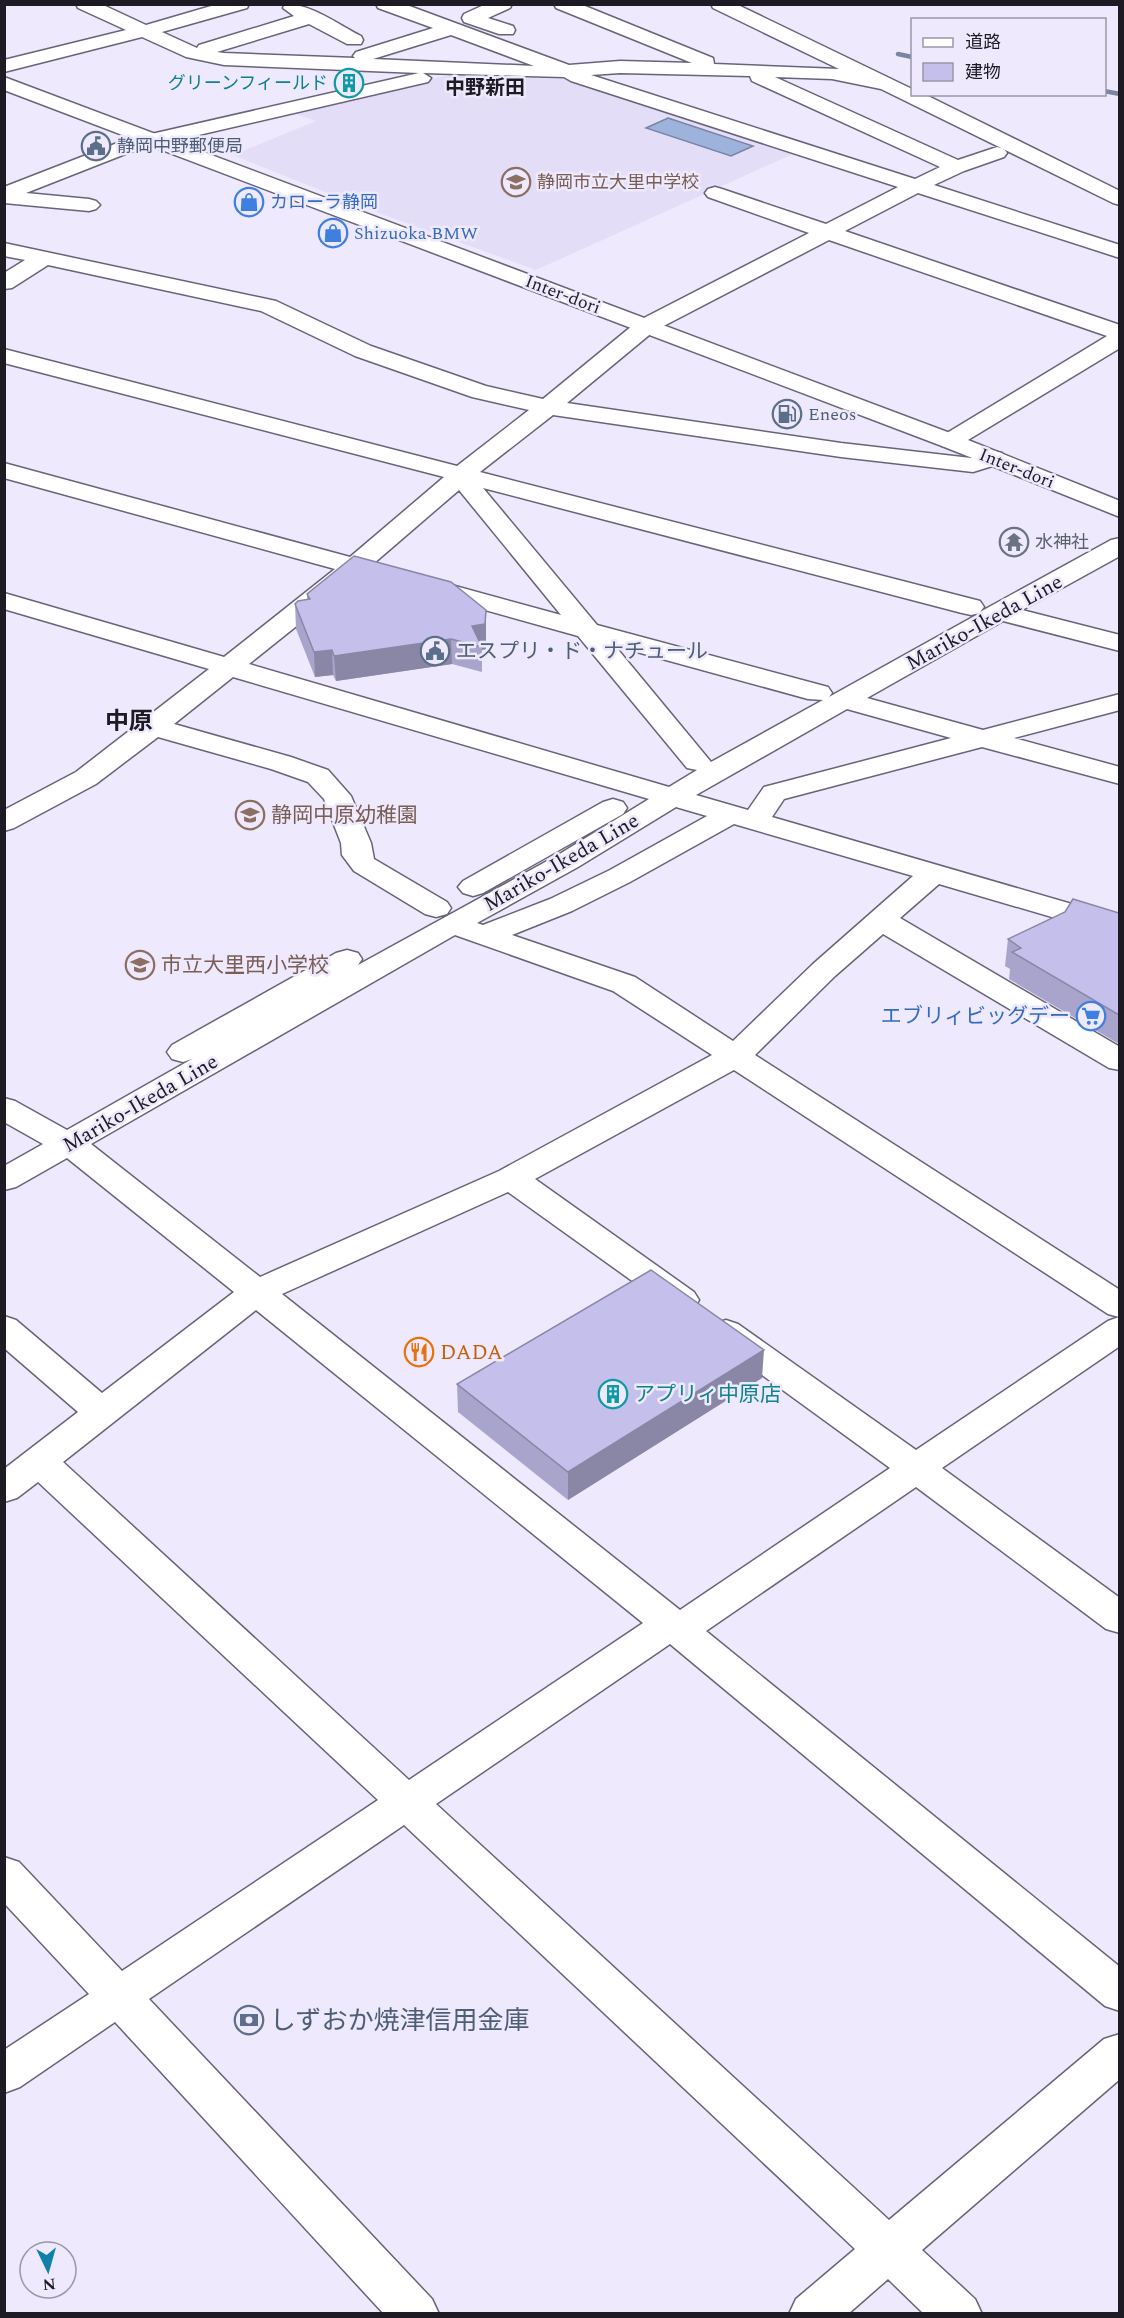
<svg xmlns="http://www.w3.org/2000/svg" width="1124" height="2318" viewBox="0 0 1124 2318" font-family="Spectral,'Noto Sans JP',serif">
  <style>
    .built { fill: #e3ddf7 }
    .water { fill: #9eb3dc; stroke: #7885a5; stroke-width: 1.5 }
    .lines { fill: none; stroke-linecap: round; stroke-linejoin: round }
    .stream { stroke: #7885a5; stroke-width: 4.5 }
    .minor-casing { stroke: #696379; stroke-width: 3 }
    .major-casing { stroke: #696379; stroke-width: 3 }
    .minor { fill: #fff; fill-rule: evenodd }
    .major { fill: #fff; fill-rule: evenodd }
    .wall { fill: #a9a4cb }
    .shaded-wall { fill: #8a86a5 }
    .building { fill: #c5bfec; stroke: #8a86a5; stroke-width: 1.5 }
    .labels { text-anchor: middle; stroke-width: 5; stroke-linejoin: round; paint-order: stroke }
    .far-culture-label { font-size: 18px; fill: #0d838f; stroke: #eee9fd; text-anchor: end }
    .far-service-label { font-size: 18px; fill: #4e5e75; stroke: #eee9fd; text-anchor: start }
    .far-education-label { font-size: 18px; fill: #785e54; stroke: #eee9fd; text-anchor: start }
    .far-shop-label { font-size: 18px; fill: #366cbe; stroke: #eee9fd; text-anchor: start }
    .far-street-label { font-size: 18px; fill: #1e1b24; stroke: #eee9fd }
    .far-worship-label { font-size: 18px; fill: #5b616d; stroke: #eee9fd; text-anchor: start }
    .far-quarter-label { font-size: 20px; font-weight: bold; fill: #1e1b24; stroke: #eee9fd }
    .street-label { font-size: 21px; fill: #1e1b24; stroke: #eee9fd }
    .service-label { font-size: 21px; fill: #4e5e75; stroke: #eee9fd; text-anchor: start }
    .education-label { font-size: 21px; fill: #785e54; stroke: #eee9fd; text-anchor: start }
    .shop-label { font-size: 21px; fill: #366cbe; stroke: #eee9fd; text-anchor: end }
    .food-label { font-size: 21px; fill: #c56008; stroke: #eee9fd; text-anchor: start }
    .culture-label { font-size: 21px; fill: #0d838f; stroke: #eee9fd; text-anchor: start }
    .quarter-label { font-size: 24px; font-weight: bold; fill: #1e1b24; stroke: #eee9fd }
    .near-service-label { font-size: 26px; fill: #4e5e75; stroke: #eee9fd; text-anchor: start }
  </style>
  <rect width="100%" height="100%" fill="#eee9fd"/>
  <path class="built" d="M450,75L569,79L793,154L536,270L365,208L233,155L316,121L290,112Z"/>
  <path class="water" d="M668,118L753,146L731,156L646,128Z"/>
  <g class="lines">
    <path class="stream" d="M898,54L912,57
      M1104,91L1120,94"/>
    <g class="minor-casing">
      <path id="minor" d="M76,4H101L146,25L218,4H249L247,8L162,32L197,48L199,45L294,16L283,8L285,4C312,4 337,24 361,36L363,40L361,44H347L309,24L217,52L224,53L355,58L353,56L356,52L433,28L378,8L376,4H404L569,65L620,61L692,63L556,8L554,4H580L713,58L714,64L839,69L713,8L711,4H736L912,89V94H924L1120,191V205L1113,203L881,89L832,79L775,77L958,160L997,147L1004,149L1007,153L1004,157L964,171L934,185L1120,245V258L918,193L845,231L1120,325V348L958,446L950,448L942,446L938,441L942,436L1107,336L829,240L654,331L567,403L841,443L971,458L993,451L1002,453L1005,458L1002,463L973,472L841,457L553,415L480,472L980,601L984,607L980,612L1111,540L1120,538V556L1022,610L1120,635V651L1003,621L867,698L983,730L1120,694V710L1014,738L1120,767V784L982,747L784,799L772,817L1120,918V937L939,884L900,918L1120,1047V1070L1109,1068L883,934L835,976L755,1055L1120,1290V1346L942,1468L1120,1598V1633L1106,1629L916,1487L706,1631L1120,1967V2011L1105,2006L670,1644L436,1804L889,2220L1104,2039L1120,2034V2079L922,2250L975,2299L982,2314H924L888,2279L848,2314H789L796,2299L855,2249L404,1825L149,1999L432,2299L439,2314H384L115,2022L20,2087L4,2093V2050L89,1994L4,1903V1857L19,1862L122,1971L378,1800L38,1482L17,1498L4,1502V1469L78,1412L4,1348V1316L16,1320L102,1393L234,1292L67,1158L16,1187L4,1190V1166L43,1144L4,1122V1098L15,1101L67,1130L192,1059L183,1062L172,1059L167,1052L172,1045L336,953L347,950L358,953L362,959L358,965L558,855L649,799L233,677L174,724L291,757L328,770L351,796L371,843L374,859L447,902L451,908L447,914L436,917L425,914L354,871L342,855L341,843L324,799L308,782L271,769L158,737L96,784L14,828L4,831V810L76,772L209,669L4,609V593L224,657L335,569L4,478V463L350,557L444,477L4,363V349L457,466L529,410L472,397L355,356L261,311L48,265L12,288L4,289V273L25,260L4,256V243L276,301L371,346L486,386L543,399L638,321L809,233L708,197L705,193L708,189L715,187L722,189L826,224L898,187L571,81L564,77L423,73L431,78L428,82L138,149L26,193L89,199L96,201L100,205L96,209L89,211L4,203V187L125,140L419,73L224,65L186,57L142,37L4,72V60L126,30L78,8ZM451,35L534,66L373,59ZM620,73L750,76L752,81L940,167L915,179L591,75ZM483,488L962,613L971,615L980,613L829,697L832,693L828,687L597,625ZM459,490L561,615L426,578L417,581L413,586L417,591L578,636L687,768L697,770L669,787L249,664L359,576L371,579L380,576L384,571L380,566L373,564ZM615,646L808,699L823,700L711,762ZM847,709L951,738L764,787L748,810L696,795ZM676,807L707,816L610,870L550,899L483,925L477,923L578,867ZM734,824L913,876L813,964L733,1041L635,977L512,935L572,911L630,882ZM455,935L613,991L712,1055L499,1171L260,1277L91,1144ZM734,1070L1108,1314L1119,1317L1108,1321L916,1450L738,1324L726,1320L714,1324L708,1332L714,1340L890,1468L680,1610L282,1294L508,1192L670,1308L682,1312L694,1308L699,1300L694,1292L535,1179ZM256,1310L643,1623L409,1780L63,1462Z
        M486,4H512L510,8L488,18L513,26L515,30L513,34H499L464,22L462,18L464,14Z
        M613,799L623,802L627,808L623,814L483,893L473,896L463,893L458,887L463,881L603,802Z"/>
    </g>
    <g class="major-casing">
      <path id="major" d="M4,77L958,436L1120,501V517L942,446L4,90Z"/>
    </g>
    <use href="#minor" class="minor"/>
    <use href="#major" class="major"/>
  </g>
  <path class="wall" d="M307,594L486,635V649L482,650V672L452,664L336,681L333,675L315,677L296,629L295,604L307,600Z
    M1119,913V1044L1009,979L1010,969L1005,966L1008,939Z
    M762,1378L568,1500L458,1412L457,1384Z"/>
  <path class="shaded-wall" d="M486,610V649L482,650V647L472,626Z
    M451,639L452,664L336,681L334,656Z
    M332,650L333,675L315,677L314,652Z
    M764,1350L762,1378L568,1500V1472Z"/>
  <path class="building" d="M354,556L451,582L486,610L485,624L472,626L482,647L451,639L334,656L332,650L314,652L295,604L298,601L310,599L307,594Z
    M1073,899L1119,913V1015L1012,952L1021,948L1008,939L1065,912Z
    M651,1270L764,1350L568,1472L457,1384Z"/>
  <defs>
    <g id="building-ring" transform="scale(1.5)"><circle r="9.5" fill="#eee9fd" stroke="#0f9aa8" stroke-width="1.5"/><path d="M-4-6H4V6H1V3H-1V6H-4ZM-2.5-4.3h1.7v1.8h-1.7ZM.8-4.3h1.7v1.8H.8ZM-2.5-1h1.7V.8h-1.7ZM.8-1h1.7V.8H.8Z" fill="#0f9aa8"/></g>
    <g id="civic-ring" transform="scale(1.5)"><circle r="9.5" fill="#eee9fd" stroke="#5c6f8a" stroke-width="1.5"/><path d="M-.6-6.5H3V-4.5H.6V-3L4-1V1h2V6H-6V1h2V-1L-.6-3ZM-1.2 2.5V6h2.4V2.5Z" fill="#5c6f8a"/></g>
    <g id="school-ring" transform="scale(1.5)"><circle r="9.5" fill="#eee9fd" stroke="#8d6e63" stroke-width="1.5"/><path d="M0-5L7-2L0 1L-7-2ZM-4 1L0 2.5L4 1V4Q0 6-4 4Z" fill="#8d6e63"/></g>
    <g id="shop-ring" transform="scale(1.5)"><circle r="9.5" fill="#eee9fd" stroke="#3f7fe0" stroke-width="1.5"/><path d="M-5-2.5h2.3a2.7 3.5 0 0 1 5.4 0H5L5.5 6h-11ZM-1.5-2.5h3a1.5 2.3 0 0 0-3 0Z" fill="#3f7fe0"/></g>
    <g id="fuel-ring" transform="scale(1.5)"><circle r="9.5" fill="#eee9fd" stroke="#5c6f8a" stroke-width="1.5"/><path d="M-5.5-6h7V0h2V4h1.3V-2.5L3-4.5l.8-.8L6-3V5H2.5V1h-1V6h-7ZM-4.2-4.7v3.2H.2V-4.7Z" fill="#5c6f8a"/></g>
    <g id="temple-ring" transform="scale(1.5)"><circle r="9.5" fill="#eee9fd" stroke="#6b7280" stroke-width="1.5"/><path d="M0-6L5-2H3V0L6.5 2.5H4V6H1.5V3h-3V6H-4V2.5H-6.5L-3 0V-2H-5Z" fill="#6b7280"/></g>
    <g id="supermarket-ring" transform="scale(1.5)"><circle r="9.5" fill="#eee9fd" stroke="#3f7fe0" stroke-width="1.5"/><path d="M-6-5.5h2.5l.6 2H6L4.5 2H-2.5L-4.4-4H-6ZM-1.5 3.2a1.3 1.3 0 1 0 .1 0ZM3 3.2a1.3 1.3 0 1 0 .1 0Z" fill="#3f7fe0"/></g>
    <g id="restaurant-ring" transform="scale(1.5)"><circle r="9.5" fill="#eee9fd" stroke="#e8710a" stroke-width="1.5"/><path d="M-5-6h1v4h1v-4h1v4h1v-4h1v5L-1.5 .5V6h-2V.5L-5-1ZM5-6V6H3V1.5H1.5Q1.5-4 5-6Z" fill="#e8710a"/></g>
    <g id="bank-ring" transform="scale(1.5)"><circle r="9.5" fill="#eee9fd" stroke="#5c6f8a" stroke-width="1.5"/><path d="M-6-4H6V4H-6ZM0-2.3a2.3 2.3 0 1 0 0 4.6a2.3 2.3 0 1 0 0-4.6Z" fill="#5c6f8a"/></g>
  </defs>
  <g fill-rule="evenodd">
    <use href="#building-ring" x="349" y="83"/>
    <use href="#civic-ring" x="96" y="146"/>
    <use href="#school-ring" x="516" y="182"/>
    <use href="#shop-ring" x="249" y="202"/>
    <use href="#shop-ring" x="333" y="233"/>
    <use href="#fuel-ring" x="787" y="414"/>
    <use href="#temple-ring" x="1014" y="542"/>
    <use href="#civic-ring" x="435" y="651"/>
    <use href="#school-ring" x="250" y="815"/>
    <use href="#school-ring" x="140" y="965"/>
    <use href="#supermarket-ring" x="1091" y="1016"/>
    <use href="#restaurant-ring" x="419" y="1352"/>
    <use href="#building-ring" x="613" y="1394"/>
    <use href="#bank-ring" x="249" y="2020"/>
  </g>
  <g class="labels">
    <g class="far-culture-label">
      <text x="328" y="89">グリーンフィールド</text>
    </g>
    <g class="far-service-label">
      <text x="117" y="152">静岡中野郵便局</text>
      <text x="808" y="420">Eneos</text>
    </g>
    <g class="far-education-label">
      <text x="537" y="188">静岡市立大里中学校</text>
    </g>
    <g class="far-shop-label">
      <text x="270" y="208">カローラ静岡</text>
      <text x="354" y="239">Shizuoka BMW</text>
    </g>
    <g class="far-street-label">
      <text transform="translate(563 294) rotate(21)" y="6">Inter-dori</text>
      <text transform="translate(1017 468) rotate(22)" y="6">Inter-dori</text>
    </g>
    <g class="far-worship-label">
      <text x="1035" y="548">水神社</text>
    </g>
    <g class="far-quarter-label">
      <text x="485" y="94">中野新田</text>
    </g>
    <g class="street-label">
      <text transform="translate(984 622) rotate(-29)" y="7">Mariko-Ikeda Line</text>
      <text transform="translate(561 862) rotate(-30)" y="7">Mariko-Ikeda Line</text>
      <text transform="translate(140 1103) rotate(-30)" y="7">Mariko-Ikeda Line</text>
    </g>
    <g class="service-label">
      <text x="456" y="658">エスプリ・ド・ナチュール</text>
    </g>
    <g class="education-label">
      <text x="271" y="822">静岡中原幼稚園</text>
      <text x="161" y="972">市立大里西小学校</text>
    </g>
    <g class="shop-label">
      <text x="1070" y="1023">エブリィビッグデー</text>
    </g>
    <g class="food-label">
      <text x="440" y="1359">DADA</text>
    </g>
    <g class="culture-label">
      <text x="634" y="1401">アプリィ中原店</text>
    </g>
    <g class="quarter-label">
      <text x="129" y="729">中原</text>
    </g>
    <g class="near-service-label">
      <text x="270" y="2029">しずおか焼津信用金庫</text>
    </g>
  </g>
  <rect width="1124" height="2318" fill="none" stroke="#1e1b24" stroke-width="12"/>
  <rect x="911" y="18" width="195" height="78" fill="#eee9fd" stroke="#9b97a6" stroke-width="1.5"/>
  <rect x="923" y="38" width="30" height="9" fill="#ffffff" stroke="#9b97a6" stroke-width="1.5"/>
  <text x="965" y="48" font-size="18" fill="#1e1b24">道路</text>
  <rect x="923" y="63" width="30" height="18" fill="#c5bfec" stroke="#9b97a6" stroke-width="1.5"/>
  <text x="965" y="78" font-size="18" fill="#1e1b24">建物</text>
  <g transform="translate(48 2270) rotate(175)"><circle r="28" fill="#eee9fd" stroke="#9b97a6" stroke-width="1.5"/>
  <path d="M0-4.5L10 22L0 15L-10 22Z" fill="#1281a9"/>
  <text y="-9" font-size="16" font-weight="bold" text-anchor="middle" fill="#1e1b24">N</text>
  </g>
</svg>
